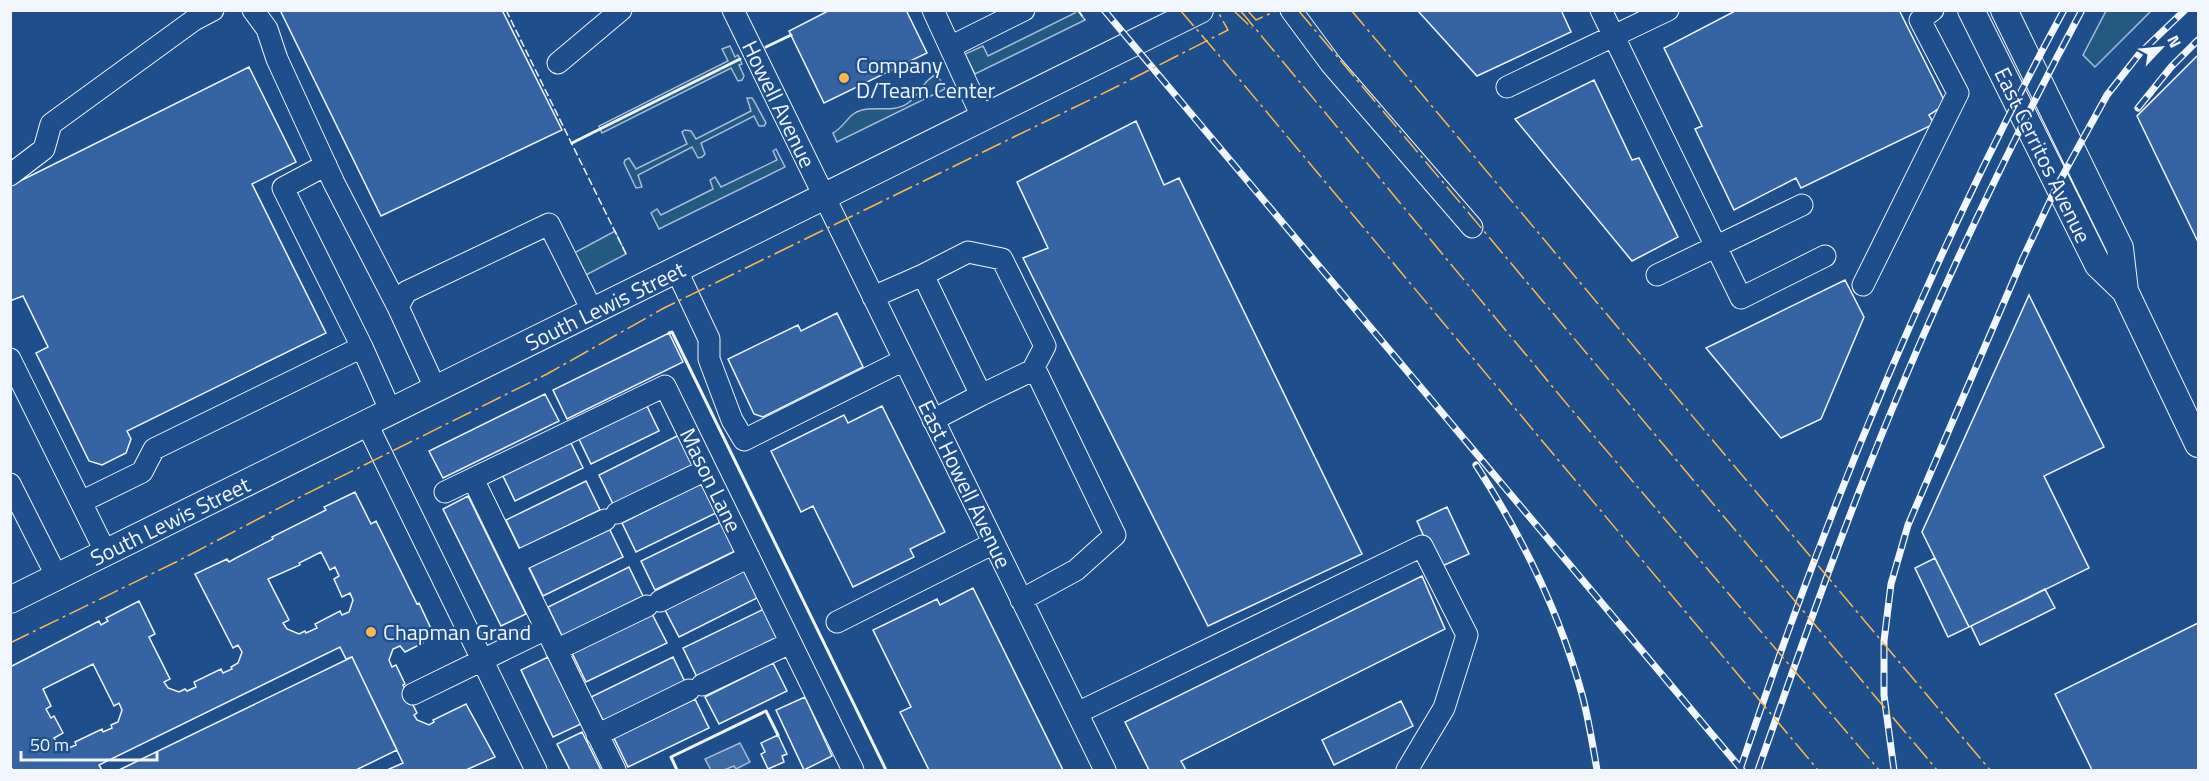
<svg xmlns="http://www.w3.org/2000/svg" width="2209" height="781" viewBox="0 0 2209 781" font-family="'Titillium Web',sans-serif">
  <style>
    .green { fill: #245a82; stroke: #a8bbd7; stroke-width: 1.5 }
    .water { fill: #3b69a3; stroke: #a8bbd7; stroke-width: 1.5 }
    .building { fill: #3563a3; stroke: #f2f6ff; stroke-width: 1.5; fill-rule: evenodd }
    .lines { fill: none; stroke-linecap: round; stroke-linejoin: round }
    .minor-casing { stroke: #f2f6ff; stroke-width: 23 }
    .major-casing { stroke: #f2f6ff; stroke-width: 28 }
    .minor { stroke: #1f4e8c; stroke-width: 21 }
    .major { stroke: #1f4e8c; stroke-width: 26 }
    .rail-casing { stroke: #f2f6ff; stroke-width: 7 }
    .rail { stroke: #1f4e8c; stroke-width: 4.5; stroke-dasharray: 14; stroke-linecap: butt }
    .fence { stroke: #f2f6ff; stroke-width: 1.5; stroke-dasharray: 8 3; stroke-linecap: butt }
    .wall { stroke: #f2f6ff; stroke-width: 3 }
    .power { stroke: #ffb74d; stroke-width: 1.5; stroke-dasharray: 21 4.5 3 4.5; stroke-linecap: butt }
    .poi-dot { fill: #ffb74d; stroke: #1f4e8c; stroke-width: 2 }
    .labels { text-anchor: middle; stroke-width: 4.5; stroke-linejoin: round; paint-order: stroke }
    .poi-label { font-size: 22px; fill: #f2f6ff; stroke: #1f4e8c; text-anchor: start }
    .street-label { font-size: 22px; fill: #f2f6ff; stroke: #1f4e8c }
  </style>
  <rect width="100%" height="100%" fill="#1f4e8c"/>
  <path class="green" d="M1074,11H1078L1085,20L975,74L965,54L983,46L988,56L1075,13Z
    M2106,11H2151L2095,67L2083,55Z
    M730,46L735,57L738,55L742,64L739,65L744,76L742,80L738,81L731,68L602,133L599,126L728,61L722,49Z
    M937,74L945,89L837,142L833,133C845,127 848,113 862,110C877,106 894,113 908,103C920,95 923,80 937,74Z
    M747,98H752L754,101L766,123L764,126H759L754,116L701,143L705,154L702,157L698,158L692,147L638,175L642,187L636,188L624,163L625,160L629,158L636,169L687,144L682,132L685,130L691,131L696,139L751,111Z
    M776,149L785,167L659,229L651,213L657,209L661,215L713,189L710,180L715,177L721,187L777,160L773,151Z
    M615,231L626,254L586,275L574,253Z"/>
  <path class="water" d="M740,743L750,762L736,769L734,766L724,770H711L705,759Z"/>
  <path class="building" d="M280,10H502L562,130L381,216Z
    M830,10H906L927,53L824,103L789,31Z
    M1420,10H1561L1571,32L1477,76L1418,11Z
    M1737,10H1899L1946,104L1929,115L1934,124L1801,188L1796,178L1734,210L1695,129L1702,126L1664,48Z
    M2198,55V242L2137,116Z
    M249,67L296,162L252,184L326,333L127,431L131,439L126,453L102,465L89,461L36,353L48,347L23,296L10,301V186Z
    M1594,80L1632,160L1639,158L1678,237L1632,261L1515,119Z
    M1136,121L1164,185L1179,178L1362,554L1208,626L1023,258L1048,248L1017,182Z
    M1845,280L1864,317L1821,419L1781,438L1706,348Z
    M2029,295L2104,447L2044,476L2089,568L1969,627L1922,532Z
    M837,313L863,367L763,417L754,414L728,359L798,325L801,331Z
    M669,333L683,362L567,419L553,390Z
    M545,394L559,421L443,478L429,451Z
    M646,404L659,431L591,464L578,437Z
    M882,406L945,532L910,549L914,557L853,587L813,506L801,512L771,451L844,415L848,423Z
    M679,435L694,464L613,504L599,475Z
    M570,441L583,468L515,501L502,474Z
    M586,481L600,510L520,549L506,520Z
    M702,483L716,513L636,552L622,523Z
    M355,492L371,524L376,521L417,604L419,603L434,635L422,641L423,643L405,652L400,646L393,649L389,660L392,667L396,665L405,684L403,685L417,713L414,715L417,720L429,725L434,722L433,720L466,704L495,757L466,770H387L403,763L352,657L346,659L340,647L99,765L102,770H13L10,766V667L99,621L101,625L108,621L106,618L139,601L155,634L149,637L170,679L164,682L168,688L179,692L185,689L187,691L196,687L194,682L221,669L223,673L232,669L231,667L238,663L242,652L238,645L233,648L195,574L227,559L229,562L236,558L273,539L272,537L326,510L324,507ZM321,552L330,570L335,567L339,576L334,579L342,597L350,593L353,600L349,612L342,615L340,611L315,624L317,628L306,633L305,631L299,634L287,629L283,623L289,620L268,579L300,565L299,563ZM93,664L114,706L119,703L122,710L118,722L111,725L112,728L103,732L102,729L75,742L76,745L69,748L58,744L54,738L63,733L54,716L51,718L46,709L51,706L43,689Z
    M468,496L526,614L501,626L443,509Z
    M1447,507L1469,554L1438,568L1417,521Z
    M721,522L735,551L655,590L641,561Z
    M609,528L623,557L543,596L529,567Z
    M1935,558L1969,627L1948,637L1915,568Z
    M629,567L643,596L562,636L548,607Z
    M745,568L759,597L679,637L664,608Z
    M1422,576L1445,629L1181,761L1186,770H1149L1125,722Z
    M973,588L1063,770H929L900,712L911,707L873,630L937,599L940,605Z
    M2045,589L2055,608L1980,645L1971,626Z
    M764,609L778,638L697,677L683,648Z
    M652,614L667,643L586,682L572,653Z
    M2198,623V770H2092L2055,694Z
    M352,657L397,750L356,770H119Z
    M548,657L581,724L553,737L521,670Z
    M673,657L686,684L605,724L591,697Z
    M773,663L787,691L719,724L705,697Z
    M805,697L832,756L804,770L776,710Z
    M695,699L709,728L628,767L614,738Z
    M1401,701L1413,726L1334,765L1322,740Z
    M582,732L601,770H570L557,744Z
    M778,735L787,754L782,756L784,762L768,769L761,754L765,752L761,743Z"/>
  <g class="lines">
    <g class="minor-casing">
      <path id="minor" d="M253,10L267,29L277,59L334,183L398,307
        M733,10L1105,770
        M933,10L983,119
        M1291,10L1331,64L1472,227
        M1601,10L1741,298L1825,256
        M950,47L1024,10
        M558,63L621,10
        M1507,87L1668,10
        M326,165L283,188L362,347
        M10,175L44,149L51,124L194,20L213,10
        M677,271L709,339V359L732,420L744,440L904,360
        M923,275L968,252L1002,259L1045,346L1032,371
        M1657,275L1802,205
        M1863,285L1958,93L1920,20L1933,10
        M873,297L923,275L981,395L933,420
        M10,359L106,553
        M436,390L398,307L406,292L549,224L593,312
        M981,395L1035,369L1115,535L1076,570L1021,600
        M367,424L536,770
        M473,479L615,770
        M10,484L57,577
        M445,492L665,386L853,770
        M81,502L142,472L154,449L362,347L391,412
        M617,513L706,470
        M514,563L605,520
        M660,601L749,557
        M837,622L994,543
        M556,650L647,606
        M702,685L790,643
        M413,694L546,629
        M1077,713L1422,546L1467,635L1444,708L1407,770
        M597,735L689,690"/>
    </g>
    <g class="major-casing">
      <path id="major" d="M1971,10L2098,265L2125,291
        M2004,10L2120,248L2125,291L2198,444
        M10,600L1200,10"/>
    </g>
    <use href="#minor" class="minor"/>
    <use href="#major" class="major"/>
    <g class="rail-casing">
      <path id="rail" d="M1104,10L1742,770
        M2138,108L2171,67L2198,40
        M1476,465C1522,536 1561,616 1583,698C1589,722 1593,746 1597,770
        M1740,770C1827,509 1932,253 2064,10
        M1758,770C1800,650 1842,530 1891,412C1947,275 2012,141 2082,10
        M1894,770L1884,695V641L1891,584L1908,525L2023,258L2057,186L2107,95L2140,53L2185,10"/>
    </g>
    <use href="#rail" class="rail"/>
    <path class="fence" d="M506,10L626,254
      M1078,10L1085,20"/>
    <path class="wall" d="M766,47L791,35
      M572,143L740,59
      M669,333L672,332L886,770
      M677,770L671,757L766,711L778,735"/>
    <path class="power" d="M1180,10L1229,67L1818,770
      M1233,10L1252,28
      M1240,10L1571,409L1879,770
      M1247,10L1256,20L1278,10
      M1298,10L1937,770
      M1351,10L1990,770
      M10,643L176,562L304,495L547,374L664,308L1112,89L1228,30L1217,10"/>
  </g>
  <g class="poi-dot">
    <circle cx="844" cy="78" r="6"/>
    <circle cx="371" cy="632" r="6"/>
  </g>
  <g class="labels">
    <g class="poi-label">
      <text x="856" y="73">Company<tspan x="856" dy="25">D/Team Center</tspan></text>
      <text x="383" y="640">Chapman Grand</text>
    </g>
    <g class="street-label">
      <text transform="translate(779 104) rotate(64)" y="8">Howell Avenue</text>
      <text transform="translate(2043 155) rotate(64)" y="8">East Cerritos Avenue</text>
      <text transform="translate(605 306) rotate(-26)" y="8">South Lewis Street</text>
      <text transform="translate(711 480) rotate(64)" y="8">Mason Lane</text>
      <text transform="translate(965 484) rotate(64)" y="8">East Howell Avenue</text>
      <text transform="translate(170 521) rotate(-26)" y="8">South Lewis Street</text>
    </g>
  </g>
  <rect width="2209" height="781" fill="none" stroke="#f2f6ff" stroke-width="24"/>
  <g transform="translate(2161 48) rotate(64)" stroke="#1f4e8c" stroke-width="4.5" paint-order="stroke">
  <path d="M0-4.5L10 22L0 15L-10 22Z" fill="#f2f6ff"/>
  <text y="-9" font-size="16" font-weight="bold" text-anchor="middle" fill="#f2f6ff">N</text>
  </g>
  <path d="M21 751v9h136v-9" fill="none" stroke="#f2f6ff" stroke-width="3"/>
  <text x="30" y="751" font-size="18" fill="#f2f6ff" stroke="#1f4e8c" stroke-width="4.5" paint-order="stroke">50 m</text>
</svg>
